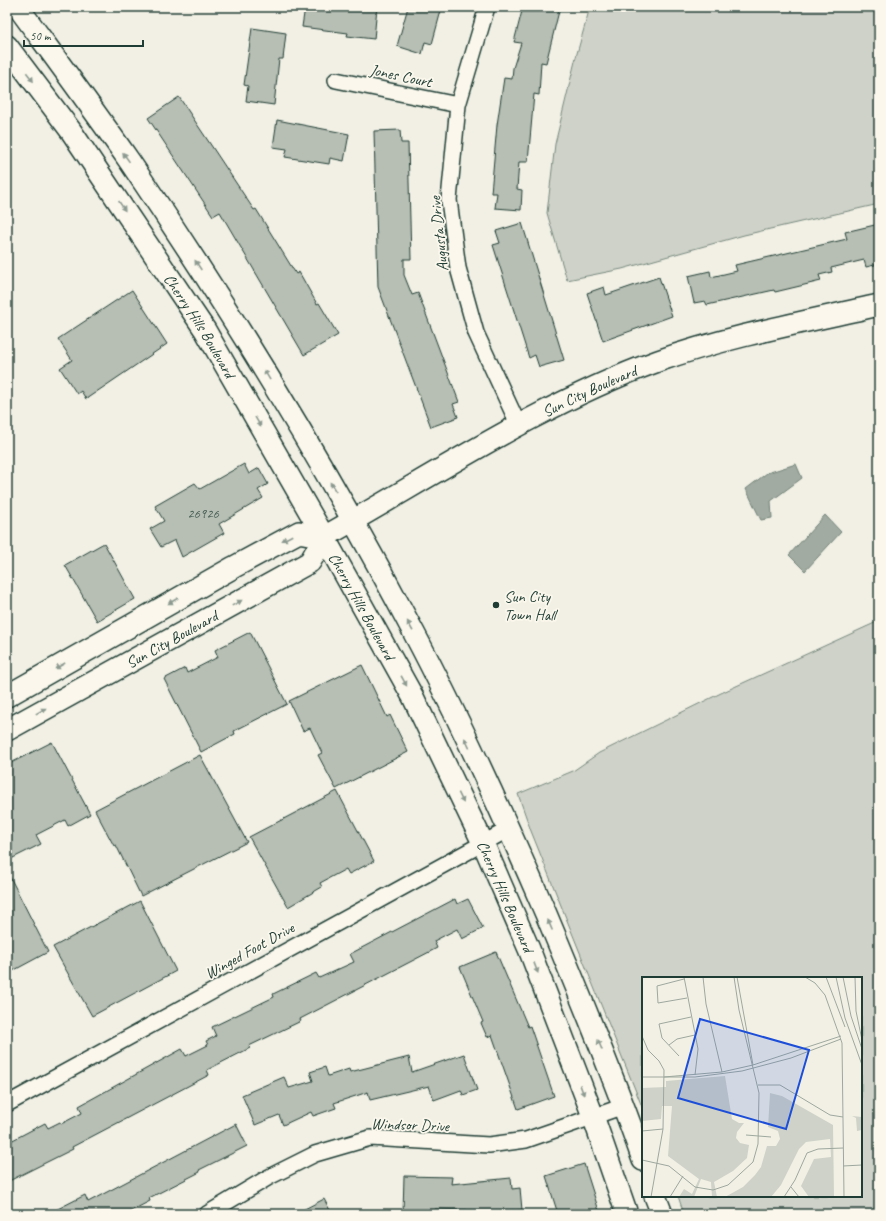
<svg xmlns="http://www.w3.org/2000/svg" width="886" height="1221" viewBox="0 0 886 1221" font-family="Caveat,sans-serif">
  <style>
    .green { fill: #cfd2c8; stroke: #77887e }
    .water { fill: #a2aba1; stroke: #6e7f75 }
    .building { fill: #b7beb3; stroke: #1f3d34 }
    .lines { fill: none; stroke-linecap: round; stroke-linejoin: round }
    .street-casing { stroke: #1f3d34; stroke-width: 18 }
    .secondary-casing { stroke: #1f3d34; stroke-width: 24 }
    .street { stroke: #fbf7ec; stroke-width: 15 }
    .secondary { stroke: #fbf7ec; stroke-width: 21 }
    .oneway { fill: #8d9a90 }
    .poi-dot { fill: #1f3d34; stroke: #fbf7ec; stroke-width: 1.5 }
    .labels { text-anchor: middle; stroke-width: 3.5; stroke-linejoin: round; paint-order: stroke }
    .number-label { font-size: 14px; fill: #455d54 }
    .street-label { font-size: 16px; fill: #1f3d34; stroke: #fbf7ec }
    .poi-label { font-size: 16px; fill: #1f3d34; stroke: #fbf7ec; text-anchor: start }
    .inset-road { fill: none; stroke: #9ea89e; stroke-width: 1 }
    .view { fill: #1d4ed8; fill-opacity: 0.15; stroke: #1d4ed8; stroke-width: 2 }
    .inset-edge { fill: none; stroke: #1f3d34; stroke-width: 2 }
  </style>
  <rect width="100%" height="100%" fill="#f2f0e5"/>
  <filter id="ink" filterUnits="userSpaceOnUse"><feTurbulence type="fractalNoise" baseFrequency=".025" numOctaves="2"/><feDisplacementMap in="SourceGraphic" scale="8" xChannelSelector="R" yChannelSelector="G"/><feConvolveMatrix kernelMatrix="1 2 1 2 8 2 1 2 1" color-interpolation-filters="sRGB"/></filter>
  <g filter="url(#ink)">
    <path class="green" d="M590,7H879V204L744,235L622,269L567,280L547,213L555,144L576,57Z
      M879,621V1214H684L678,1196H861V978H643V1109L531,831L518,794L573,771L599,753L721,693Z"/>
    <path class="water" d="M796,464L802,478L771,501L772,518L761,520L746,489L767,473Z
      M825,515L841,532L805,571L789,555Z"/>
    <path class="building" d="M305,7H377L374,39L347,36L348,33L302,27Z
      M408,7H442L432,44L425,42L422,54L397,46Z
      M523,7H560L546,63L541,62L539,95L534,94L528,162H519L517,189L522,190L521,210L495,208L497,193H491L497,125L504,78L512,79L513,68L521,43L514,42Z
      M252,28L286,33L283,59H279L274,105L246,101L248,86L244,85Z
      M179,97L254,210L256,209L296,274L299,272L317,304L319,303L338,335L304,355L220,212L213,216L148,118Z
      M277,120L349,134L344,161L330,158L329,164L285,157L287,149L273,147Z
      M400,130L401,143H408L411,259H404V275L412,295L418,293L459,402L453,404L458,417L431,427L378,287L374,131Z
      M522,223L564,360L539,367L535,355L529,358L493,245L500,243L496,231Z
      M879,224V264L866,267L864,260L831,268L832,272L819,275L821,281L775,292L774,290L707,305L705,301L694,303L688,276L710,271L711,277L737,271L735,265L847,239L845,232Z
      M659,277L672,316L603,341L587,293L604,287L606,295Z
      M132,290L167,344L86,399L81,391L77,394L60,368L72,360L58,339Z
      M244,464L249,474L259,468L268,484L258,490L263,498L219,524L224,533L182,557L175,540L161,547L150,529L164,521L155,506L195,483L200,489Z
      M104,543L135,599L97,621L65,565Z
      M250,632L287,704L234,731L235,734L201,752L164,679L185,668L187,673L218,657L215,650Z
      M362,665L387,717L390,715L408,752L336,789L318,755L322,753L310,728L303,731L289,701Z
      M52,742L90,814L68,826L65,820L36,835L41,844L7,861V765Z
      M200,755L247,842L141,896L116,845L114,846L95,810Z
      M337,791L374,861L349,874L346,869L320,883L322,887L288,907L249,837Z
      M7,871L48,952L7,974Z
      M455,899L457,904L468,899L483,928L462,939L457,929L434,941L437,948L300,1019L301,1021L249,1046L250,1048L207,1070L209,1075L72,1147L73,1149L7,1182V1143L45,1123L48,1128L60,1122L61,1124L82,1113L79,1106L182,1049L186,1056L208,1045L206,1041L216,1036L212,1027L274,997L273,994L316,973L319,978L354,962L350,954Z
      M140,901L176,971L92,1016L53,947Z
      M496,952L528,1027L530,1026L554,1096L518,1109L492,1035L487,1037L481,1023L483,1022L460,967Z
      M464,1054L477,1090L463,1095L461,1090L434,1100L429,1086L370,1100L368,1092L334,1103L336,1108L313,1116L311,1112L283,1125L279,1115L255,1125L242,1095L284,1077L289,1088L313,1081L310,1072L325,1067L328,1076L349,1069L350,1072L409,1057L412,1072Z
      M236,1124L247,1146L199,1170L200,1172L149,1198L150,1201L125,1214H48L85,1195L88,1202Z
      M584,1164L600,1214H558L546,1176Z
      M404,1176L452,1177L451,1184L511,1178L512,1189L520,1188L522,1210L480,1214H467V1210L435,1209V1213L403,1212Z
      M324,1199L332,1214H295Z"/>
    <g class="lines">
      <g class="street-casing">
        <path id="street" d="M487,7L458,105L449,200L458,268L476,333L519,426
          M336,80L458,105
          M7,1104L509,829
          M207,1214L269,1177L315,1154L370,1138L489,1145L526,1140L624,1106"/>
      </g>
      <g class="secondary-casing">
        <g id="secondary">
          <path d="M18,7C56,59 94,110 130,162C233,314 329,471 414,633C462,724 505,819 546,914C580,995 614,1077 643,1160"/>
          <path id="s1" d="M7,46L71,131L205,330L324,537L413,697L483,843L529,949L593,1116L627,1214"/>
          <path d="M7,696L234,567L299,532L324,537"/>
          <path id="s2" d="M7,730L310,562L324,537C433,476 540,404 658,361C729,336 805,322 879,305"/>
          <path d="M655,1196L662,1214"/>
        </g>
      </g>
      <use href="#street" class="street"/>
      <use href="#secondary" class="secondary"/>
    </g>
    <defs><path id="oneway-solid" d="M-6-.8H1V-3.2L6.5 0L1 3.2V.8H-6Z"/></defs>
    <g class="oneway">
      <use href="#oneway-solid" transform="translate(30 77) rotate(53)"/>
      <use href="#oneway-solid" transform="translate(126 157) rotate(-125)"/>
      <use href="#oneway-solid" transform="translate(122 206) rotate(56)"/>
      <use href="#oneway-solid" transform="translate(198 265) rotate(-123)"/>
      <use href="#oneway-solid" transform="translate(267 375) rotate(-121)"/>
      <use href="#oneway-solid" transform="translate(258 422) rotate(60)"/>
      <use href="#oneway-solid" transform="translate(333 487) rotate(-121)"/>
      <use href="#oneway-solid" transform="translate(287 538) rotate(152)"/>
      <use href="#oneway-solid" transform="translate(173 601) rotate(150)"/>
      <use href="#oneway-solid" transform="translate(237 603) rotate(-29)"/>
      <use href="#oneway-solid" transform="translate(410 626) rotate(-119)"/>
      <use href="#oneway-solid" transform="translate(60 666) rotate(150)"/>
      <use href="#oneway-solid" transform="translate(404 681) rotate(61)"/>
      <use href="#oneway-solid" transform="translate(41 711) rotate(-29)"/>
      <use href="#oneway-solid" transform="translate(467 743) rotate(-116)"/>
      <use href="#oneway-solid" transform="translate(461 798) rotate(64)"/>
      <use href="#oneway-solid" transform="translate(550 925) rotate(-113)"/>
      <use href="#oneway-solid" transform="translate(536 968) rotate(69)"/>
      <use href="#oneway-solid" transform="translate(600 1045) rotate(-112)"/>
      <use href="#oneway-solid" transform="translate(582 1090) rotate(69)"/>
    </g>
  </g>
  <circle class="poi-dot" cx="496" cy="605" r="4"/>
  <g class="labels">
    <g class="number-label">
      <text x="203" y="518">26926</text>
    </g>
    <g class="street-label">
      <text transform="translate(401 75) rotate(12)" y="6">Jones Court</text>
      <text transform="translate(438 234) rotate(-96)" y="6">Augusta Drive</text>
      <text dy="6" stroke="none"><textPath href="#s1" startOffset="340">Cherry Hills Boulevard</textPath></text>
      <text dy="6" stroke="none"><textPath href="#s2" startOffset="678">Sun City Boulevard</textPath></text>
      <text dy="6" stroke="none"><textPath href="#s1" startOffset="664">Cherry Hills Boulevard</textPath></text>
      <text dy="6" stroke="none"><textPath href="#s2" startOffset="188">Sun City Boulevard</textPath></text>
      <text dy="6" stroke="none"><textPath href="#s1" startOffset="988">Cherry Hills Boulevard</textPath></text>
      <text transform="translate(249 950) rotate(-29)" y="6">Winged Foot Drive</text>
      <text transform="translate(410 1124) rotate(2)" y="6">Windsor Drive</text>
    </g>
    <g class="poi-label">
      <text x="504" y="602">Sun City<tspan x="504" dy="18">Town Hall</tspan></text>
    </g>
  </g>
  <g transform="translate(642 977)">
    <rect width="220" height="220" fill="#f2f0e5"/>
    <path d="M83,99L90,142L97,146H102L95,155L94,161L98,166L107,168L105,181L91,194L72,205L75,220H70L69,205L59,202L52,220H37L42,212L50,217L57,202L26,179L30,129H20L19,142L0,144V111L24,110V104ZM128,116L140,119L191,148L192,220H167L159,209L172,182L189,180L188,162L164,165L157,172L139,208L129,220H83L101,210L113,198L119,190L125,169H134L138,162L136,154L126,150ZM210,139L220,140V153L215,154L214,141Z" fill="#cfd2c8"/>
    <path class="inset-road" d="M42,0L56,72L53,98M61,0L64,27L80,95M95,0L111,88M163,0L173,6L183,18L200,66L202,220M184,0L203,50M194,0L203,41L220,88M201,0L209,39L220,72M213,0L214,34L220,63M42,2L15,9L16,26L45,21M0,59L6,73L17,84L22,93L21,152L9,220M27,68L35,62L53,58M37,79L20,61L17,47L49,40M0,100H53L100,94L149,81L199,62M22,100L80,95L111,88L199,59M116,108H138L188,138L201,140M0,154L21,152M104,158L129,160M0,183L27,189L53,210L71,213L86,208L111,185L116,167L117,116L97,33L92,0M201,189L220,188M149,210L157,220M28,220L41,199M142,220L153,203L165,176L176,172L201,171"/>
    <path class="view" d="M58,42L167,73L144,152L36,121Z"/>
    <rect width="220" height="220" class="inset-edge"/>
  </g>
  <rect width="886" height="1221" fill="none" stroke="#fbf7ec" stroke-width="24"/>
  <rect x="12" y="12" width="862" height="1197" fill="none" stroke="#1f3d34" stroke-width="1.5" filter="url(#ink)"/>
  <path d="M24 40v6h119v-6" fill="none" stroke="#1f3d34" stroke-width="2"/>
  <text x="30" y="40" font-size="12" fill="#1f3d34" stroke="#fbf7ec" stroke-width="3" paint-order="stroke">50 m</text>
</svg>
